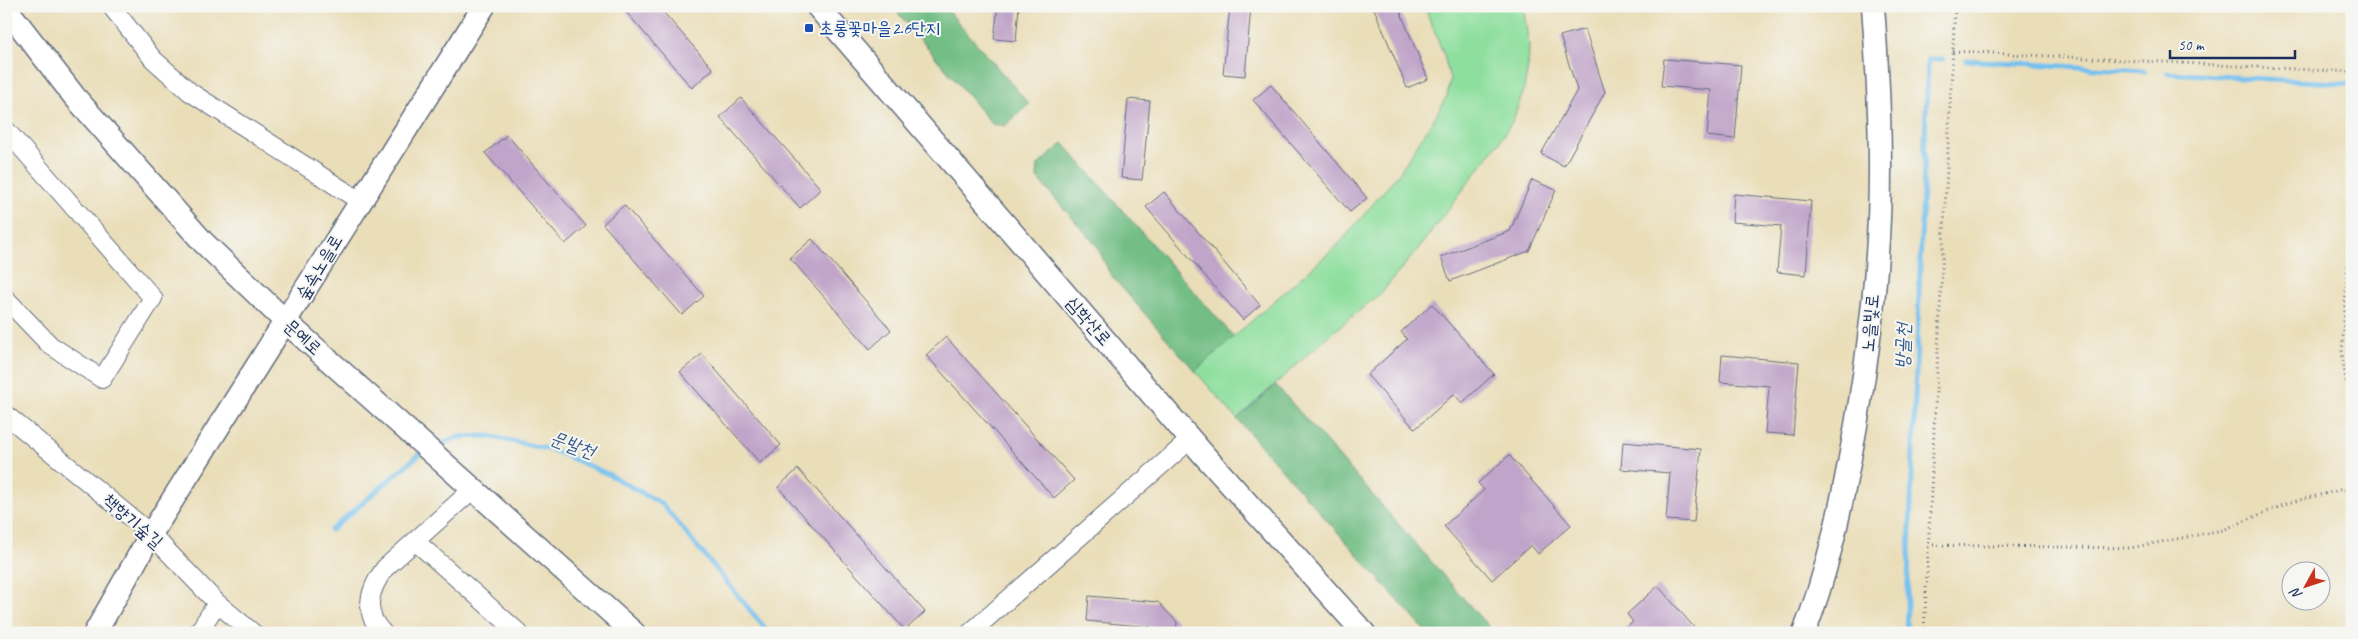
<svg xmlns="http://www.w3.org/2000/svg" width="2358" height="639" viewBox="0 0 2358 639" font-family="Caveat,'Poor Story',sans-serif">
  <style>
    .green { fill: #8edf9e; stroke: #54877e }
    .forest { fill: #72be85; stroke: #467672 }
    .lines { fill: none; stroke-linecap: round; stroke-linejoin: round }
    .stream { stroke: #75c0ee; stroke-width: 5 }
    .building { fill: #c0a4c9 }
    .minor-casing { stroke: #636c7e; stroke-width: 20 }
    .tertiary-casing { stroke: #636c7e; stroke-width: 25 }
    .path { stroke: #636c7e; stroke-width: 3; stroke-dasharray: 1 4; stroke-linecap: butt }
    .minor { stroke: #fff; stroke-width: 18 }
    .tertiary { stroke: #fff; stroke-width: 22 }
    .transit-dot { fill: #1a4fb4; stroke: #f6f6f2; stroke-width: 2 }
    .labels { text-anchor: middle; stroke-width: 4; stroke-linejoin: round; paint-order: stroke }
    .transit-label { font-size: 18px; fill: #164399; stroke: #f6f6f2; text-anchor: start }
    .street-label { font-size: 18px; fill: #1b2f5e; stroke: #f6f6f2 }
    .water-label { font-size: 19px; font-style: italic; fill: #365a89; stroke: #f6f6f2 }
  </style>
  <rect width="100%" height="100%" fill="#f6f6f2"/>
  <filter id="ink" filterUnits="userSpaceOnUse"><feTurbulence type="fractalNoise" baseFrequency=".02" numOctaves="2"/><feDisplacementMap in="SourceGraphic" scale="10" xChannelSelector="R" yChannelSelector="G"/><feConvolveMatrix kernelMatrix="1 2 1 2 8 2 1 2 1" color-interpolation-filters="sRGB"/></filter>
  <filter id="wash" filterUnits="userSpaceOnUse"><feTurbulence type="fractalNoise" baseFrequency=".0096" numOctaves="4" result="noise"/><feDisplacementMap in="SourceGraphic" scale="20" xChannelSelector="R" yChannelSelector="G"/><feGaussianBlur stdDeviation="1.12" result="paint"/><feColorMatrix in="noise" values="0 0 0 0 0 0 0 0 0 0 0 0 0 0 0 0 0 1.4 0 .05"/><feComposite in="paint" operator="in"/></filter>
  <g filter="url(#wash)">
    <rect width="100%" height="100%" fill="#eadeb9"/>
    <path class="green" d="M1424,6H1523L1529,46L1528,67L1523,93L1513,120L1500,141L1418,249L1382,292L1327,337L1237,419L1195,371L1341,242L1399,173L1432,122L1447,96L1450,80L1444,55Z"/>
    <path class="forest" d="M892,6H944L1029,104L1005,126L992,124Z
      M1063,143L1234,337L1195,371L1110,274L1097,246L1037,178L1038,165Z
      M1276,385L1494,633H1427L1237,419Z"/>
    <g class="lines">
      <path class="stream" d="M1966,60L2145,71
        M2167,73L2352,84
        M434,447L458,437L488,436L552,450L608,474L662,504L769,633
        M331,530L422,452
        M1906,633L1928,59H1943"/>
    </g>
    <g id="blocks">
      <path class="building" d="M621,6H658L713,69L692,88Z
        M998,6H1019L1016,41L994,39Z
        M1230,6H1251L1245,76L1223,74Z
        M1373,6H1398L1428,79L1407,88Z
        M1585,29L1605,92L1564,166L1541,154L1577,90L1560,36Z
        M1664,59L1741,65L1735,139L1707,136L1711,90L1661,86Z
        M1271,85L1367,198L1350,212L1253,100Z
        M741,98L821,189L800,208L720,117Z
        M1128,99L1150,101L1142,180L1121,178Z
        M507,135L586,226L565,244L485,153Z
        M1532,180L1556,190L1529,251L1450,281L1441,257L1510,231Z
        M1164,192L1260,305L1243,320L1146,207Z
        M1734,194L1811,201L1806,275L1777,272L1781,226L1732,222Z
        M624,205L704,296L682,315L603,224Z
        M812,239L891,330L870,349L790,258Z
        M1432,304L1494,374L1462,403L1454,394L1415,429L1367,375L1407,339L1401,332Z
        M946,337L1074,480L1054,498L926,355Z
        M702,354L781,445L760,463L680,372Z
        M1722,355L1799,362L1793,435L1765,433L1769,386L1720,382Z
        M1623,442L1701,449L1694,522L1666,520L1670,473L1621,469Z
        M1509,455L1571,525L1538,554L1531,545L1492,580L1444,526L1484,490L1478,483Z
        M798,469L925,612L905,630L778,487Z
        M1658,586L1699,633H1620L1633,622L1627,614Z
        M1089,596L1158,602L1177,622L1176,633H1150L1151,627L1087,621Z"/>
    </g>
  </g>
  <g filter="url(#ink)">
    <use href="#blocks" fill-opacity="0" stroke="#636c7e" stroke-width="1"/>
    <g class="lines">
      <g class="minor-casing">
        <path id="minor" d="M111,6L153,59L190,92L360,201
          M6,130L153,298L102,379L50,345L6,299
          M6,415L151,534L217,603L253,633
          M415,541L519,633
          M198,633L217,603
          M383,633C362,612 369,590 385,568L472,490
          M970,633L1191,439"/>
      </g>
      <g class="tertiary-casing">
        <path id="tertiary" d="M817,6L1204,455L1364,633
          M6,8L74,96L203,242L286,322L634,633
          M95,633L151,534L484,6
          M1804,633C1826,576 1839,517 1850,458C1868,364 1880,264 1880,169C1880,114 1877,60 1873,6"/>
      </g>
      <path class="path" d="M1953,51L2352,72
        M2352,196L2342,353L2346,381L2352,399
        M1928,545L2130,548L2223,530L2288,503L2340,490H2352
        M1924,633L1955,6"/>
      <use href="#minor" class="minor"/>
      <use href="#tertiary" class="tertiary"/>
    </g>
  </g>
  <rect class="transit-dot" x="804" y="23" width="10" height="10" rx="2.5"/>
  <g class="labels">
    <g class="transit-label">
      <text x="819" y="34">초롱꽃마을2.6단지</text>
    </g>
    <g class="street-label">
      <text transform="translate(319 267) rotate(-59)" y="6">숲속노을로</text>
      <text transform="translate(1089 321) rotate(49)" y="6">심학산로</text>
      <text transform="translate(1870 323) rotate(-85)" y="6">노을빛로</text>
      <text transform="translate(303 337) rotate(42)" y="6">문예로</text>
      <text transform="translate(133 521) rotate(41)" y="6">책향기숲길</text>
    </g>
    <g class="water-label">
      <text transform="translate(1902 346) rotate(-88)" y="7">방골천</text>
      <text transform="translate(573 444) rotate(20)" y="7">문발천</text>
    </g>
  </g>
  <rect width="2358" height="639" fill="none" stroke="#f6f6f2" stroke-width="25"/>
  <g transform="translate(2306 586) rotate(230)"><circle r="24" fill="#f6f6f2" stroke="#9ea6b7"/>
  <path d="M0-4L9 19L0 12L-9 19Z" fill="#c8321e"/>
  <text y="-8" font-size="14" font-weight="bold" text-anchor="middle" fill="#1b2f5e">N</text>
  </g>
  <path d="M2170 50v8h125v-8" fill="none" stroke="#1b2f5e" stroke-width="2.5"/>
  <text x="2178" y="50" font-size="15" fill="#1b2f5e" stroke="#f6f6f2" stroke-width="4" paint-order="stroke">50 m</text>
</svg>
